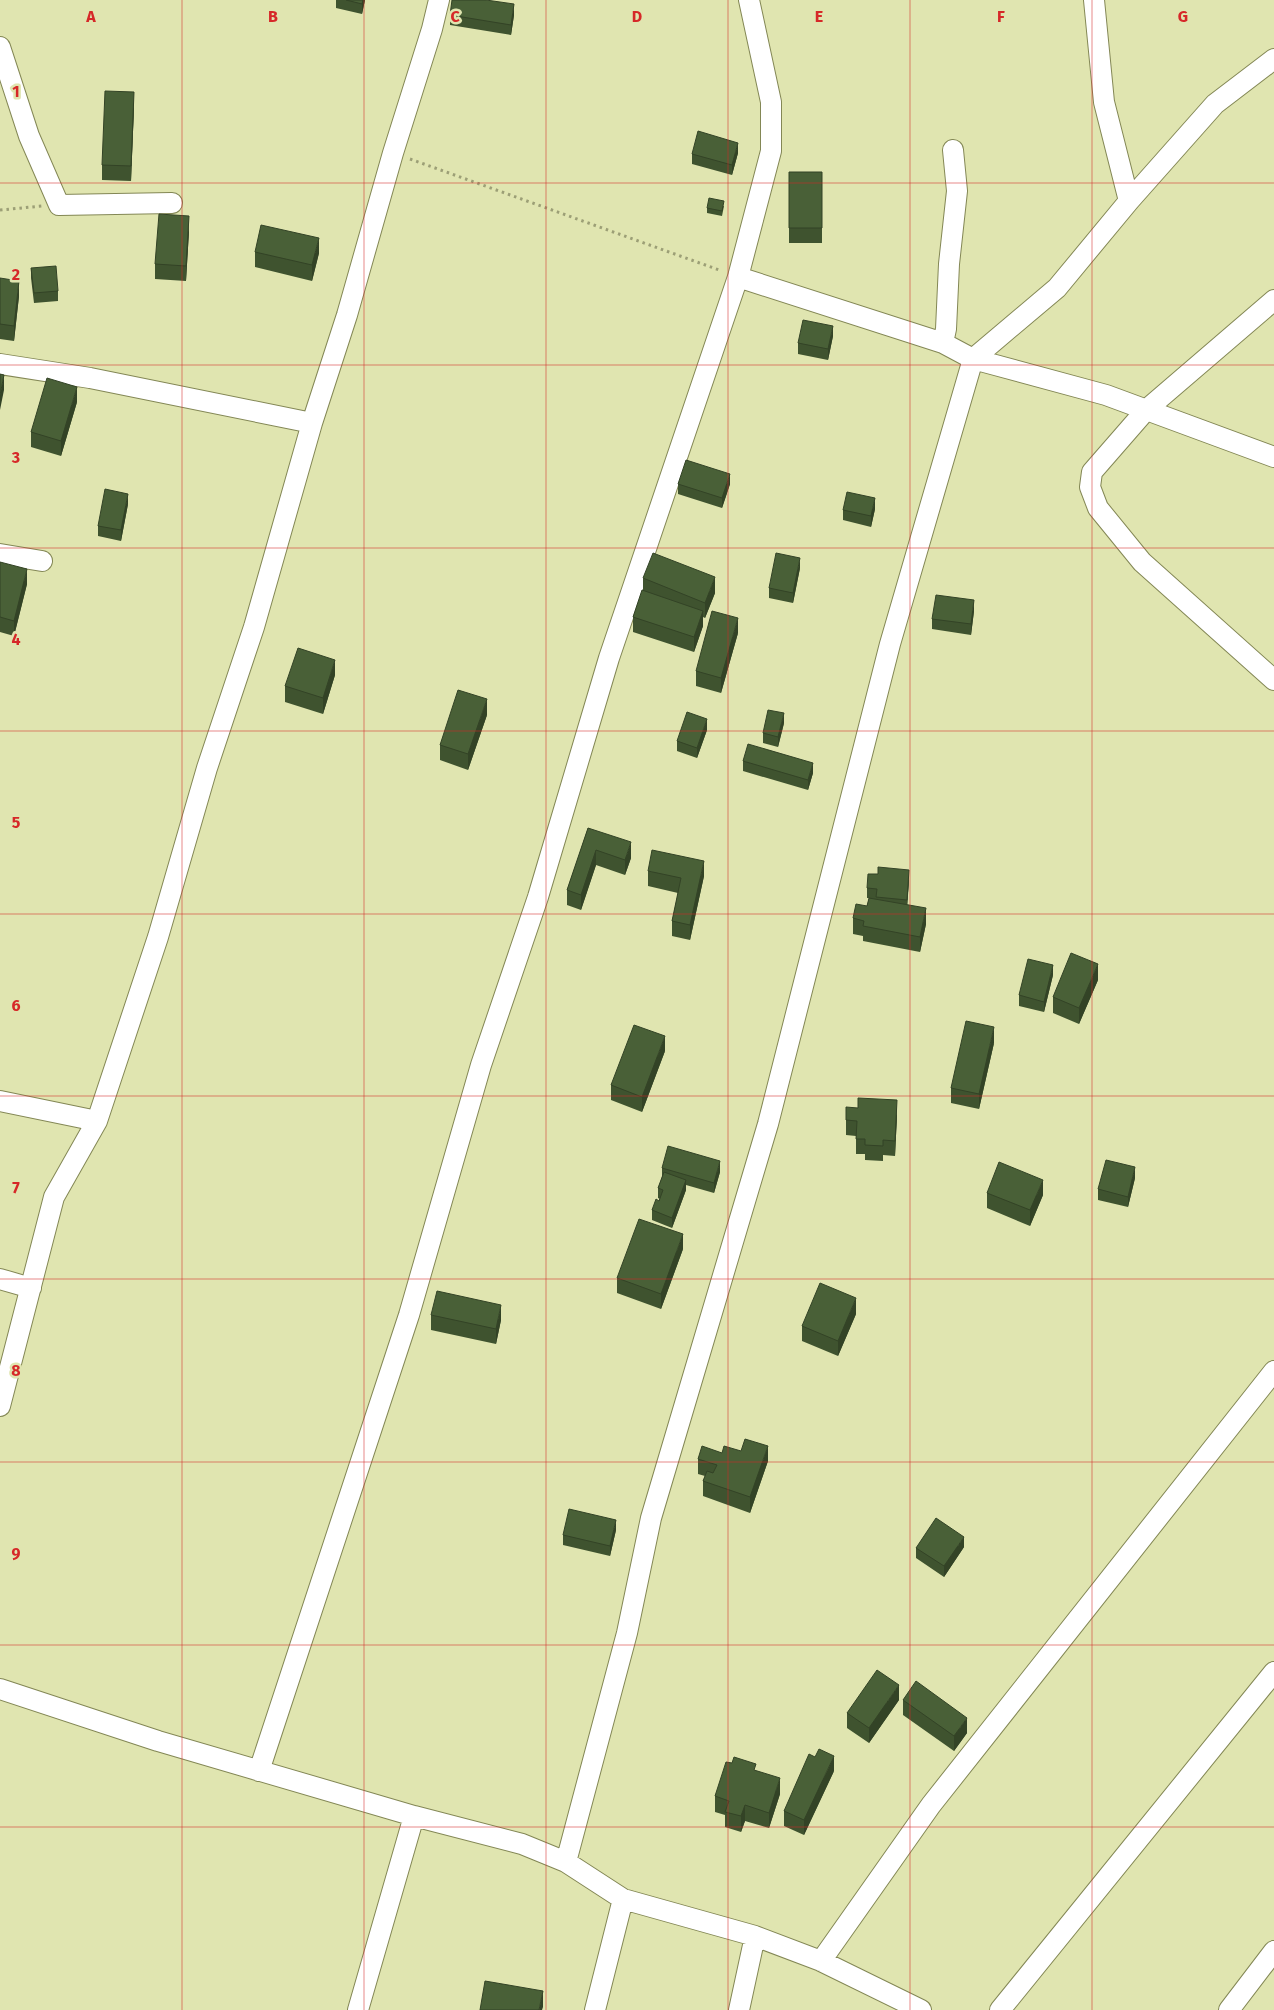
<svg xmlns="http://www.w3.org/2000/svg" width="1274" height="2010" viewBox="0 0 1274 2010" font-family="'Fira Sans',sans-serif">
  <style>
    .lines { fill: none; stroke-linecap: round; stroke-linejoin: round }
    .minor-casing { stroke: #838755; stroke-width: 22 }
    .path { stroke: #9c9f76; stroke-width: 3; stroke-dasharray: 2.5 4; stroke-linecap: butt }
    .minor { stroke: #fff; stroke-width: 20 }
    .wall { fill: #3f532f }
    .shaded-wall { fill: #334326 }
    .building { fill: #496037; stroke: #334326 }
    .grid { fill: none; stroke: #d62828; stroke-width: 1; stroke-opacity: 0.55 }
    .grid-label { font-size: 16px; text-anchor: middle; font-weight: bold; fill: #d62828; stroke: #e0e5b0; stroke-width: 5; stroke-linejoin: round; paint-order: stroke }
  </style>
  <rect width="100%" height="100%" fill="#e0e5b0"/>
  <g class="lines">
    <g class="minor-casing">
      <path id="minor" d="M1094,0L1104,102L1129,201
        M0,47L29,136L59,205L172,203
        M738,277L943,343L973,359L1106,395L1274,457
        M1274,300L1146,410L1092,472L1090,487L1098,508L1142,562L1274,680
        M943,343L946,329L949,264L957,191L953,150
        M0,364L90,378L312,423
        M0,554L42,561
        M0,1101L97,1121
        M0,1279L31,1288
        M0,1406L54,1197L97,1121L158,937L207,768L254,627L312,423L347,315L393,153L432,29L439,0
        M0,1689L158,1741L414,1816L522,1844L566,1862L623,1899L755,1936L821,1961L921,2010
        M259,1771L409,1315L481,1065L538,897L609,658L738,277L771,151V102L749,0
        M566,1862L627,1633L651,1518L768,1124L890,644L973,359L1057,288L1129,201L1215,104L1274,59
        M821,1961L931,1805L1274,1371
        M358,2010L414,1816
        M595,2010L623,1899
        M739,2010L755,1936
        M1000,2010L1274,1672
        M1229,2010L1274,1951"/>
    </g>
    <path class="path" d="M410,159L722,271
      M0,210L42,206"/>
    <use href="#minor" class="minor"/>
  </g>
  <path class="wall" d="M336,0H365L362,14L336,8Z
    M450,15H514L511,35L450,25Z
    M134,107L131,181L102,180V165Z
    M738,153L732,175L692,164V154Z
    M789,172H822V243H789Z
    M724,206L722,216L707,213V208Z
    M189,231L186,281L155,279V264Z
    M255,252L319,253L312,281L255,267Z
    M31,268L58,291V301L34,303L31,278Z
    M0,278L19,296L14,341L0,339Z
    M833,336L828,360L798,354V343Z
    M77,402L61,456L31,447V432Z
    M678,484H730L722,508L678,494Z
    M128,504L121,541L98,536V526Z
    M875,509L871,527L843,520V510Z
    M0,562L27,584L14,636L0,632Z
    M800,568L793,603L769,598V588Z
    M643,578L715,593L705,618L703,617V626L694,652L633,632V617L643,590Z
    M974,611L971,635L932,629V619Z
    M738,633L721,693L696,686V671Z
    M335,675L323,714L285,702V686Z
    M487,715L468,770L440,760V745Z
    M784,723L778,747L763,743V733Z
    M707,730L697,758L677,751V741Z
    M743,761L813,773L808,790L743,771Z
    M588,828L631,858L625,875L596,865L581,910L567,905V890Z
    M648,871L704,876L690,940L672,936V921L678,893L648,886Z
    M909,880L907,905L926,924L920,952L863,941V936L853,934V918L867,906L869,898H867V888Z
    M1053,975L1044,1012L1019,1006V995Z
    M1098,980L1079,1024L1053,1013V997Z
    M994,1043L979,1109L951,1103V1088Z
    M665,1051L642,1112L611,1100V1085Z
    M897,1115L895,1156L883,1155V1161L865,1160V1154H856V1136L846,1135V1120Z
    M662,1168L720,1172L714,1193L686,1185V1190L672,1228L652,1220V1210L660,1199L658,1198V1188L662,1177Z
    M1135,1178L1128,1207L1098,1200V1189Z
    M987,1193L1043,1195L1030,1226L987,1208Z
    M683,1249L661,1309L617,1293V1278Z
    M856,1314L838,1356L802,1341V1326Z
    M431,1315L501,1320L496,1344L431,1330Z
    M698,1459L768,1461L750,1513L703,1496V1481L705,1476L698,1474Z
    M616,1530L610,1556L563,1545V1535Z
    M964,1547L944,1577L916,1558V1548Z
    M899,1700L869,1743L847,1728V1713Z
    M903,1700L967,1733L954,1751L903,1715Z
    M756,1771L780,1794L769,1828L745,1821L741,1832L725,1827V1815L715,1812V1796Z
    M834,1771L804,1835L784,1826V1811Z"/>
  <path class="shaded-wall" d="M363,0H365L362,14V4Z
    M514,4V15L511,35V25Z
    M134,92V107L131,181V166Z
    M738,143V153L732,175V165Z
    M189,216V231L186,281V266Z
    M319,238V253L312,281V265Z
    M19,281V296L14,341V326Z
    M833,326V336L828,360V349Z
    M4,375V390L0,410V395Z
    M77,387V402L61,456V441Z
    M730,474V484L722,508V498Z
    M128,494V504L121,541V530Z
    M875,498V509L871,527V516Z
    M800,558V568L793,603V593Z
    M27,569V584L14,636V621Z
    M715,577V593L705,618V603Z
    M974,600V611L971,635V624Z
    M703,611V626L694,652V637Z
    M738,618V633L721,693V678Z
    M335,660V675L323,714V698Z
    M487,699V715L468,770V754Z
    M784,713V723L778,747V737Z
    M707,719V730L697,758V748Z
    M813,763V773L808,790V780Z
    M631,842V858L625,875V860Z
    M596,850V865L581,910V895Z
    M704,861V876L690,940V925Z
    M909,870V880L907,910V900Z
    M926,908V924L920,952V937Z
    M1098,964V980L1079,1024V1008Z
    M1053,965V975L1044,1012V1002Z
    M994,1027V1043L979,1109V1094Z
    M665,1036V1051L642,1112V1097Z
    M897,1100V1115L895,1156V1141Z
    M720,1161V1172L714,1193V1183Z
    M1135,1167V1178L1128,1207V1197Z
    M686,1180V1190L672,1228V1218Z
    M1043,1180V1195L1030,1226V1210Z
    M683,1234V1249L661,1309V1294Z
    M856,1298V1314L838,1356V1341Z
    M501,1305V1320L496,1344V1329Z
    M768,1446V1461L750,1513V1497Z
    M616,1520V1530L610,1556V1546Z
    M964,1537V1547L944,1577V1566Z
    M899,1685V1700L869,1743V1728Z
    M967,1718V1733L954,1751V1736Z
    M834,1756V1771L804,1835V1820Z
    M780,1778V1794L769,1828V1813Z
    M745,1805V1821L741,1832V1816Z
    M543,1991V2007L542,2010H539Z"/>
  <path class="building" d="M346,0H363L362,4Z
    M452,0H486L514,4L511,25L450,15Z
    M105,91L134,92L131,166L102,165Z
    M698,131L738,143L732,165L692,154Z
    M789,172H822V228H789Z
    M709,198L724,201L722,211L707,208Z
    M159,214L189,216L186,266L155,264Z
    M261,225L319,238L312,265L255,252Z
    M56,266L58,291L34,293L31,268Z
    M0,278L19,281L14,326L0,324Z
    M803,320L833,326L828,349L798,343Z
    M0,374L4,375L0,395Z
    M47,378L77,387L61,441L31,432Z
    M686,460L730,474L722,498L678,484Z
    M105,489L128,494L121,530L98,526Z
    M847,492L875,498L871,516L843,510Z
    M653,553L715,577L705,603L643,578Z
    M776,553L800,558L793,593L769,588Z
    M0,562L27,569L14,621L0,617Z
    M642,590L703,611L694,637L633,617Z
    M936,595L974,600L971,624L932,619Z
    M712,611L738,618L721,678L696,671Z
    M298,648L335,660L323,698L285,686Z
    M458,690L487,699L468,754L440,745Z
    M768,710L784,713L778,737L763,733Z
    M687,712L707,719L697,748L677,741Z
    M748,744L813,763L808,780L743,761Z
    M588,828L631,842L625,860L596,850L581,895L567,890Z
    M652,850L704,861L690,925L672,921L681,878L648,871Z
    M878,867L909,870L907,900L876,897L877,889L867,888L868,874H878Z
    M869,898L926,908L920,937L863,926L864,921L853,918L856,904L867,906Z
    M1071,953L1098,964L1079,1008L1053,997Z
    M1028,959L1053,965L1044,1002L1019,995Z
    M966,1021L994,1027L979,1094L951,1088Z
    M634,1025L665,1036L642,1097L611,1085Z
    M858,1098L897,1100L895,1141L883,1140V1146L865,1145V1139H856L857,1121L846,1120V1107L858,1108Z
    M668,1146L720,1161L714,1183L662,1168Z
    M1106,1160L1135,1167L1128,1197L1098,1189Z
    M999,1162L1043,1180L1030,1210L987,1193Z
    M664,1172L686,1180L672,1218L652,1210L656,1199L659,1201L663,1190L658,1188Z
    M639,1219L683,1234L661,1294L617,1278Z
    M820,1283L856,1298L838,1341L802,1326Z
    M437,1291L501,1305L496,1329L431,1315Z
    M745,1439L768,1446L750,1497L703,1481L707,1471L713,1473L717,1465L698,1459L702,1446L722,1453L724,1446L741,1451Z
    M569,1509L616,1520L610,1546L563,1535Z
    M936,1518L964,1537L944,1566L916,1548Z
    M877,1670L899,1685L869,1728L847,1713Z
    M916,1681L967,1718L954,1736L903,1700Z
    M819,1749L834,1756L804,1820L784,1811L809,1754L815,1757Z
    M734,1757L756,1764L754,1770L780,1778L769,1813L745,1805L741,1816L725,1812L729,1801L715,1796L726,1762L732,1763Z
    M485,1981L543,1991L539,2010H480Z"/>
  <path class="grid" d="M182,0V2010M364,0V2010M546,0V2010M728,0V2010M910,0V2010M1092,0V2010M0,183H1274M0,365H1274M0,548H1274M0,731H1274M0,914H1274M0,1096H1274M0,1279H1274M0,1462H1274M0,1645H1274M0,1827H1274"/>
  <g class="grid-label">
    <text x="91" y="22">A</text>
    <text x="273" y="22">B</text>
    <text x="455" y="22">C</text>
    <text x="637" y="22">D</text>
    <text x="819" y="22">E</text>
    <text x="1001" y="22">F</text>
    <text x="1183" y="22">G</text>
    <text x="16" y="97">1</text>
    <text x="16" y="280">2</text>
    <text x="16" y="463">3</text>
    <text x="16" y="645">4</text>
    <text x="16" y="828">5</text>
    <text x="16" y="1011">6</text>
    <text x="16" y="1193">7</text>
    <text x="16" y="1376">8</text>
    <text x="16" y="1559">9</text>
  </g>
</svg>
